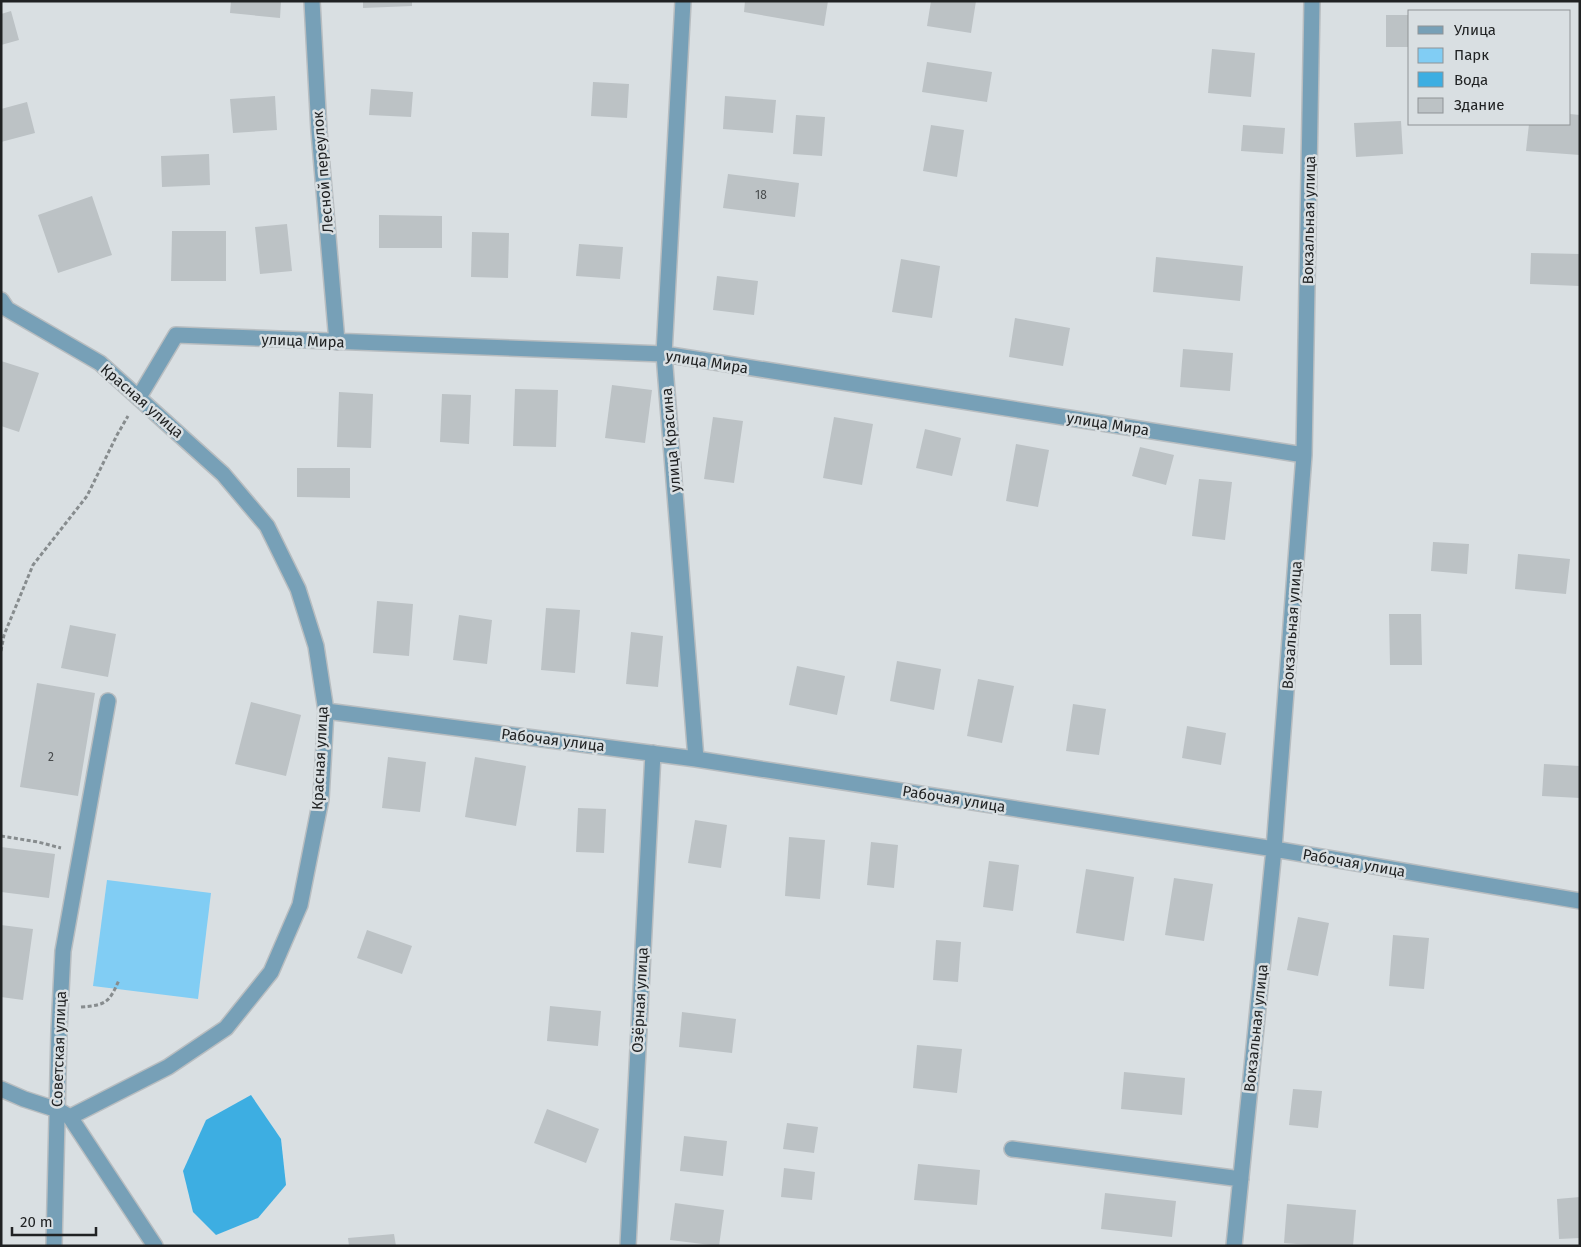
<svg xmlns="http://www.w3.org/2000/svg" width="1581" height="1247" viewBox="0 0 1581 1247" font-family="'Fira Sans',sans-serif">
  <style>
    .green { fill: #81cdf4 }
    .water { fill: #3daee2 }
    .building { fill: #bcc2c5 }
    .lines { fill: none; stroke-linecap: round; stroke-linejoin: round }
    .minor-casing { stroke: #b8bdc0; stroke-width: 18 }
    .path { stroke: #878c8e; stroke-width: 3; stroke-dasharray: 4 2.5; stroke-linecap: butt }
    .minor { stroke: #77a0b7; stroke-width: 15 }
    .labels { text-anchor: middle; stroke-width: 5; stroke-linejoin: round; paint-order: stroke }
    .number-label { font-size: 12px; fill: #474a4c }
    .street-label { font-size: 15px; fill: #202223; stroke: #d9dfe2 }
  </style>
  <rect width="100%" height="100%" fill="#d9dfe2"/>
  <path class="green" d="M107,880L211,893L198,999L93,986Z"/>
  <path class="water" d="M251,1095L281,1139L286,1185L258,1218L216,1235L193,1212L183,1171L206,1120Z"/>
  <path class="building" d="M231,1H281L280,18L230,13Z
    M363,1H412V6L363,8Z
    M745,1H828L824,26L744,12Z
    M931,1H976L971,33L927,26Z
    M11,11L19,40L1,45V14Z
    M1386,15H1410V47H1386Z
    M1212,49L1255,53L1251,97L1208,93Z
    M927,62L992,72L987,102L922,92Z
    M593,82L629,84L627,118L591,116Z
    M371,89L413,92L411,117L369,115Z
    M275,96L277,130L233,133L230,99Z
    M725,96L776,100L773,133L723,129Z
    M27,102L35,133L1,142V109Z
    M1570,114L1580,115V155L1526,151L1529,124H1570Z
    M796,115L825,117L822,156L793,154Z
    M1401,121L1403,154L1356,157L1354,123Z
    M931,125L964,130L957,177L923,171Z
    M1243,125L1285,128L1283,154L1241,151Z
    M209,154L210,185L162,187L161,156Z
    M728,174L799,183L795,217L723,208Z
    M92,196L112,255L58,273L38,215Z
    M379,215L442,216V248H379Z
    M287,224L292,271L260,274L255,227Z
    M172,231H226V281H171Z
    M472,232L509,233L508,278L471,277Z
    M579,244L623,247L620,279L576,276Z
    M1531,253L1580,254V286L1530,284Z
    M1156,257L1243,266L1240,301L1153,292Z
    M901,259L940,266L932,318L892,312Z
    M717,276L758,281L754,315L713,310Z
    M1015,318L1070,328L1063,366L1009,357Z
    M1183,349L1233,353L1230,391L1180,387Z
    M1,361L39,373L19,432L1,426Z
    M612,385L652,390L645,443L605,438Z
    M515,389L558,390L556,447L513,446Z
    M339,392L373,394L371,448L337,447Z
    M442,394L471,395L469,444L440,442Z
    M713,417L743,421L734,483L704,479Z
    M834,417L873,424L862,485L823,478Z
    M925,429L961,438L952,476L916,468Z
    M1016,444L1049,450L1038,507L1006,501Z
    M1140,447L1174,455L1166,485L1132,476Z
    M297,468H350V498L297,497Z
    M1199,479L1232,482L1225,540L1192,536Z
    M1433,542L1469,544L1467,574L1431,571Z
    M1518,554L1570,559L1566,594L1515,589Z
    M377,601L413,604L409,656L373,653Z
    M546,608L580,610L575,673L541,670Z
    M1389,614H1421L1422,665H1390Z
    M459,615L492,620L487,664L453,660Z
    M70,625L116,634L108,677L61,668Z
    M631,632L663,636L658,687L626,684Z
    M897,661L941,669L934,710L890,701Z
    M797,666L845,676L837,715L789,705Z
    M978,679L1014,686L1002,743L967,736Z
    M37,683L95,693L78,796L20,787Z
    M251,702L301,715L286,776L235,764Z
    M1073,704L1106,709L1099,755L1066,751Z
    M1187,726L1226,733L1221,765L1182,758Z
    M388,757L426,762L420,812L382,808Z
    M475,757L526,766L516,826L465,817Z
    M1544,764L1580,766V798L1542,796Z
    M578,808L606,809L604,853L576,852Z
    M695,820L727,825L721,868L688,863Z
    M789,837L825,840L820,899L785,896Z
    M871,842L898,845L894,888L867,885Z
    M1,847L55,854L49,898L1,892Z
    M989,861L1019,865L1013,911L983,907Z
    M1086,869L1134,877L1124,941L1076,933Z
    M1174,878L1213,884L1204,941L1165,935Z
    M1298,917L1329,923L1318,976L1287,970Z
    M1,925L33,929L23,1000L1,997Z
    M367,930L412,946L402,974L357,958Z
    M1393,935L1429,938L1424,989L1389,986Z
    M936,940L961,942L958,982L933,980Z
    M550,1006L601,1011L598,1046L547,1041Z
    M682,1012L736,1019L732,1053L679,1047Z
    M917,1045L962,1049L957,1093L913,1088Z
    M1124,1072L1185,1078L1182,1115L1121,1109Z
    M1293,1089L1322,1091L1318,1128L1289,1125Z
    M547,1109L599,1129L586,1163L534,1143Z
    M787,1123L818,1127L814,1153L783,1149Z
    M684,1136L727,1141L723,1176L680,1171Z
    M918,1164L980,1170L977,1205L914,1200Z
    M784,1168L815,1172L812,1200L781,1197Z
    M1105,1193L1176,1201L1172,1237L1101,1229Z
    M1580,1197V1238L1559,1239L1557,1199Z
    M675,1203L724,1210L719,1246L670,1240Z
    M1287,1204L1356,1210L1353,1246H1321L1284,1243Z
    M394,1234L396,1246H349L348,1238Z"/>
  <g class="lines">
    <g class="minor-casing">
      <path id="minor" d="M312,1L319,131L337,342
        M683,1L664,354L696,759
        M1,300L7,309L100,363L223,474L267,526L298,589L316,646L326,711L321,799L300,905L271,972L226,1028L168,1067L70,1117
        M139,397L176,335L664,354L1304,455
        M326,711L696,759L1274,849L1580,901
        M1,1089L24,1099L58,1110L70,1117L155,1246
        M1012,1149L1241,1179
        M54,1246L59,1031L63,951L108,701
        M628,1246L653,753
        M1234,1246L1274,849L1304,455L1312,1"/>
    </g>
    <path class="path" d="M1,651L4,635L33,565L87,496L117,435L128,416
      M1,836L38,842L61,848
      M81,1007C106,1005 109,1003 119,980"/>
    <use href="#minor" class="minor"/>
  </g>
  <g class="labels">
    <g class="number-label">
      <text x="761" y="199">18</text>
      <text x="51" y="761">2</text>
    </g>
    <g class="street-label">
      <text transform="translate(323 172) rotate(-95)" y="5">Лесной переулок</text>
      <text transform="translate(1309 220) rotate(-89)" y="5">Вокзальная улица</text>
      <text transform="translate(303 341) rotate(2)" y="5">улица Мира</text>
      <text transform="translate(707 362) rotate(9)" y="5">улица Мира</text>
      <text transform="translate(142 401) rotate(41)" y="5">Красная улица</text>
      <text transform="translate(1108 424) rotate(9)" y="5">улица Мира</text>
      <text transform="translate(671 440) rotate(-95)" y="5">улица Красина</text>
      <text transform="translate(1292 625) rotate(-86)" y="5">Вокзальная улица</text>
      <text transform="translate(553 740) rotate(7)" y="5">Рабочая улица</text>
      <text transform="translate(320 758) rotate(-87)" y="5">Красная улица</text>
      <text transform="translate(954 799) rotate(9)" y="5">Рабочая улица</text>
      <text transform="translate(1354 863) rotate(10)" y="5">Рабочая улица</text>
      <text transform="translate(640 1000) rotate(-87)" y="5">Озёрная улица</text>
      <text transform="translate(1256 1028) rotate(-84)" y="5">Вокзальная улица</text>
      <text transform="translate(59 1049) rotate(-88)" y="5">Советская улица</text>
    </g>
  </g>
  <rect width="1581" height="1247" fill="none" stroke="#202223" stroke-width="5"/>
  <rect x="1408" y="10" width="162" height="115" fill="#d9dfe2" stroke="#8f9396"/>
  <rect x="1418" y="26" width="25" height="8" fill="#77a0b7" stroke="#8f9396"/>
  <text x="1454" y="35" font-size="15" fill="#202223">Улица</text>
  <rect x="1418" y="48" width="25" height="15" fill="#81cdf4" stroke="#8f9396"/>
  <text x="1454" y="60" font-size="15" fill="#202223">Парк</text>
  <rect x="1418" y="72" width="25" height="15" fill="#3daee2" stroke="#8f9396"/>
  <text x="1454" y="85" font-size="15" fill="#202223">Вода</text>
  <rect x="1418" y="98" width="25" height="15" fill="#bcc2c5" stroke="#8f9396"/>
  <text x="1454" y="110" font-size="15" fill="#202223">Здание</text>
  <path d="M12 1227v8h84v-8" fill="none" stroke="#202223" stroke-width="2.5"/>
  <text x="20" y="1227" font-size="15" fill="#202223" stroke="#d9dfe2" stroke-width="4" paint-order="stroke">20 m</text>
</svg>
